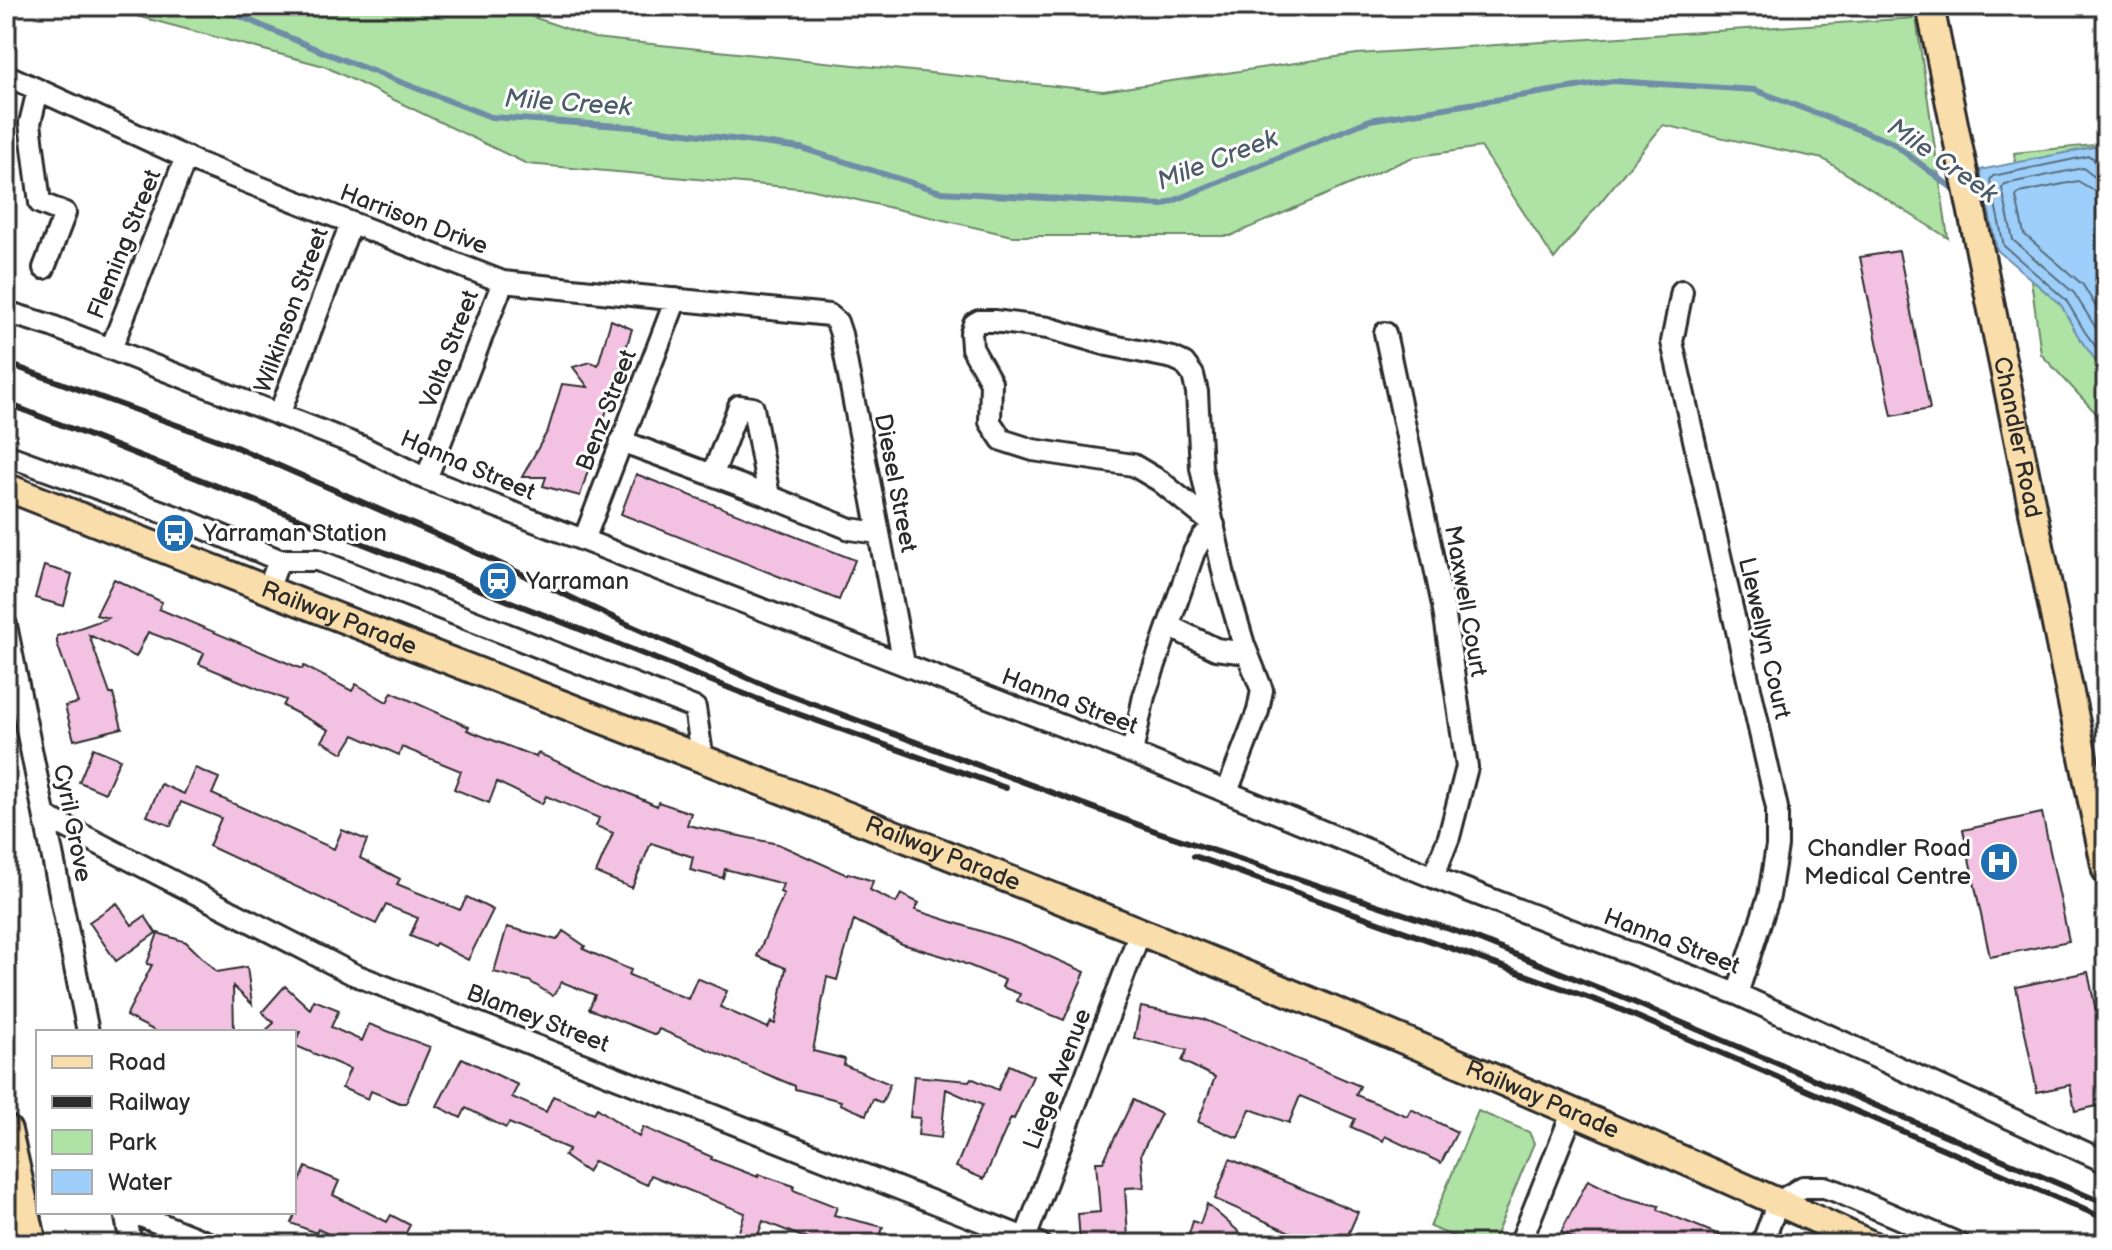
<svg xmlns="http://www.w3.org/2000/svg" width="2112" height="1250" viewBox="0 0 2112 1250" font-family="'Balsamiq Sans',sans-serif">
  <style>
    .green { fill: #aee3a5; stroke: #6c8768; stroke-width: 2 }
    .water { fill: #9dcffa; stroke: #6f8da7; stroke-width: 2 }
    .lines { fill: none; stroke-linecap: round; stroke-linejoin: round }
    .shore { stroke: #596d7e; stroke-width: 2 }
    .stream { stroke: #6f8da7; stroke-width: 6 }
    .building { fill: #f3c2e3; stroke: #2b2b2b; stroke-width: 2 }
    .minor-casing { stroke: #2b2b2b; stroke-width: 26 }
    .major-casing { stroke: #2b2b2b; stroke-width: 32 }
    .highway-casing { stroke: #2b2b2b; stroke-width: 36 }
    .minor { stroke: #fff; stroke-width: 20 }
    .major { stroke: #f9ddab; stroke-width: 26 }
    .highway { stroke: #f9ddab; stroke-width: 30 }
    .rail { stroke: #2b2b2b; stroke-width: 6 }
    .labels { text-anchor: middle; stroke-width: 6; stroke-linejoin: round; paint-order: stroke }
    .street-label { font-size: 24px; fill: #2b2b2b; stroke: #fff }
    .poi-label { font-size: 24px; fill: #2b2b2b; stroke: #fff; text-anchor: start }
    .water-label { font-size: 26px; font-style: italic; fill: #4d5c69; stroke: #fff }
  </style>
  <rect width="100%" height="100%" fill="#fff"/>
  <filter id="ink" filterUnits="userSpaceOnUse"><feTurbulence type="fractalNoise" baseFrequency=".0125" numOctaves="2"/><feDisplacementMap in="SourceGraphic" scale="16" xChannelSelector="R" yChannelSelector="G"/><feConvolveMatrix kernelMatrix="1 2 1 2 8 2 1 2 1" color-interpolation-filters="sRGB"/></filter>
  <g filter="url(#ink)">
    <path class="green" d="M114,6H501L594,38L1103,91L1357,54L1916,18L1948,238L1823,159L1663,125L1554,259L1481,147L1413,157L1230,236H1012L810,189L527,164L324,66L126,13Z
      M2093,145L2096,249L2106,264V424L2041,354L2014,153Z
      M1478,1111L1529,1132L1534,1143L1492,1244H1473L1430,1227Z"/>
    <path class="water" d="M2099,146L2106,179V375L2078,336L2061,305L1997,250L1980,170Z"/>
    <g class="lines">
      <path class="shore" d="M2106,170L2097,167L2093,158L2089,156L1993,176L1990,180L2004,246L2066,300L2085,332L2106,361
        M2106,180L2096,178L2083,168L2005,184L2002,188L2013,240L2074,293L2106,344
        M2106,192L2093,190L2078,181L2019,193L2016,197L2024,234L2083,285L2106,324"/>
      <path class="stream" d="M216,6L323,52L491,117L647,128L801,148L941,192L1163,205L1370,120L1613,81L1755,90L1891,142L1959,193"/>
    </g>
    <path class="building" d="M1899,251L1930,409L1892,416L1860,257Z
      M611,320L632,329L580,496L543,486L546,477H522L548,430L562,384L588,387L573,367L591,362L598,365Z
      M636,474L855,560L839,600L621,514Z
      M44,566L72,574L64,606L35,598Z
      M114,579L162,602L159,609L302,669L304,666L352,691L356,684L387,702L392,692L469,727L467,730L536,757L538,753L657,806L658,802L691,813L687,825L778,844L847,875L848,873L873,881L870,890L896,903L901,894L919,903L915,910L1021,944L1085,972L1064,1020L1017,1001L1020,994L1002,987L1005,980L953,959L902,944L854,920L837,980L827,977L813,1051L845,1059L844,1065L890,1084L882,1103L873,1099L866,1115L840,1104L841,1101L795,1089V1086L659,1029L656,1035L589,1009L595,995L562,982L553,996L529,981L494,972L507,927L557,940L563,931L585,946L583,949L631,970L629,975L688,999L697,978L727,991L720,1007L768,1028L771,1022L775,1024L786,968L757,956L784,894L780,892L783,884L725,869L723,878L690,870L693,857L651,843L632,888L596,873L613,833L596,826L599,818L546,796L542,804L497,782L489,803L454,789L461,771L402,747L399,755L354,735L343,753L322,741L329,730L283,706L286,700L199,664L204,653L148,632L136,657L89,635L110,694H113L122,728L74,740L65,706L78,703L57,643V636L108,618L96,615Z
      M93,748L120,759L105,793L79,782Z
      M195,768L219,778L212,794L334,849L342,830L367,840L360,858L400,879L397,884L460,910L467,897L493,910L468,960L436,943L434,946L410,936L418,918L386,905L376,924L209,846L221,818L181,802L171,826L147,816L161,784L184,794Z
      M2042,813L2069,941L1990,957L1963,830Z
      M117,903L132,925L145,916L156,933L116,961L89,922Z
      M158,933L186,942L217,972L247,967L252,1004L233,986L234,1032H157L126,1016L152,965L147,964Z
      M2088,972L2106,1061V1104L2075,1111L2070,1085L2037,1092L2016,987Z
      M285,986L310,1009L314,1000L339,1010L331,1027L362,1041L369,1024L430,1047L406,1103H400L371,1091L368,1099L342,1088L350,1069L294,1045L300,1032H264L274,1023L262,1012Z
      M1141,1007L1203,1019L1360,1086L1356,1095L1407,1116L1411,1109L1457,1132L1441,1163L1385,1136L1383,1141L1351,1127L1355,1119L1300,1096L1289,1123L1250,1109L1238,1138L1198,1122L1215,1077L1182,1061L1187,1050L1134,1038Z
      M462,1058L518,1085L512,1097L546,1112L553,1096L594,1113L597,1108L639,1137L643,1127L712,1157L711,1159L758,1177V1174L794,1186L793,1190L837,1207L834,1215L883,1227L878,1244H820L763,1221L756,1241L738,1234L745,1213L651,1175L647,1185L594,1161L587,1172L564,1156L569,1149L509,1123L506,1128L466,1108L461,1118L437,1106Z
      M1009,1065L1033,1076L1014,1119L1011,1118L984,1179L956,1167L982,1105L946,1089L941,1138L918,1135L920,1118L910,1117L914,1076L969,1081L971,1078L998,1090Z
      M1133,1100L1161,1114L1141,1154L1144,1187L1125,1188L1128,1238L1080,1241L1078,1214L1100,1212L1096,1162H1103Z
      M1230,1159L1358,1212L1344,1244H1317L1215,1199Z
      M306,1167L339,1181L333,1195L387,1222L391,1215L410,1225L400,1244H349L318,1229L316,1233L291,1223L294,1217V1195Z
      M1588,1180L1622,1197L1659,1206L1658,1210L1734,1241V1244H1584L1561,1232Z
      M1207,1204L1253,1244H1186L1193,1221L1200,1224Z"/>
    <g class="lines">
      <g class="minor-casing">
        <path id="minor" d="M6,75L198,163L503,282L829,315L837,322L841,334L904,664
          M38,90L30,123L40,203L65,213L44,268
          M1682,291L1672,342L1777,808V846L1769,896L1737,994
          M6,312L49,325L360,446L426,479L1132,753L1433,877L1737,994L2106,1162
          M1385,333L1444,610L1467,767L1449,837L1433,877
          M111,349L186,157
          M279,415L351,223
          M621,441L769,496L850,529L878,533
          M6,455L190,522L279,560L268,590
          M713,474L739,406L753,408L769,496
          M426,479L503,282
          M1214,525L1160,481L1133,465L1033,450L1002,440L990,422L991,382L972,348L971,333L974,324L979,321H994L1048,328L1108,345L1173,358L1184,363L1193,375L1197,392L1201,468L1225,580L1244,645L1262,690L1258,711L1227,792
          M584,540L676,299
          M279,560H317L695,708L703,761
          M6,625L88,1032
          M1169,626L1216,649L1247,653
          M1132,753L1144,696L1194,552L1202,538L1214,525
          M45,816L353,974L1040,1244
          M125,1212L131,1244
          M131,1212L211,1244
          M1023,1244L1140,932
          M1520,1244L1573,1111
          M1762,1244L1778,1202L1803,1187H1824L1836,1191L1959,1244"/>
      </g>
      <g class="major-casing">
        <g id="major">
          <path id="s1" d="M1930,6L2106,870"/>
          <path id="s2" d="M6,487C629,734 1261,964 1870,1244"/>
        </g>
      </g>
      <g class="highway-casing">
        <path id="highway" d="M6,1131L31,1244"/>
      </g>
      <use href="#minor" class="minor"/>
      <use href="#major" class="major"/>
      <use href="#highway" class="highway"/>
      <path class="rail" d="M6,363L229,444L458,544L629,625L773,689L1158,832L1467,935L1631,1001L2106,1204
        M6,403L770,704L1006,788
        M1194,856L1612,1006L2106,1219"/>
    </g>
  </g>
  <defs>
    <g id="bus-disc" transform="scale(2)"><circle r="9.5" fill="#1f6fb2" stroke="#fff"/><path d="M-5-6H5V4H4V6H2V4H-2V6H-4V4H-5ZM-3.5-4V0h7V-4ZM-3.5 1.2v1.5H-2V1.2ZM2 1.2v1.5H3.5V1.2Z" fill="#fff"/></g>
    <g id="station-disc" transform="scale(2)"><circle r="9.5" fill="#1f6fb2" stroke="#fff"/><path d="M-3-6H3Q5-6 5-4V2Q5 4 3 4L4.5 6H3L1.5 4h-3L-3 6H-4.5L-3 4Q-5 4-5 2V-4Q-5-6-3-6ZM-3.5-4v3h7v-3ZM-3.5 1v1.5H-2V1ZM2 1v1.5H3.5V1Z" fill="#fff"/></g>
    <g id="hospital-disc" transform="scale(2)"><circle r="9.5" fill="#1f6fb2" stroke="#fff"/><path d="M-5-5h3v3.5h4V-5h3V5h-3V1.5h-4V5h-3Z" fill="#fff"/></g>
  </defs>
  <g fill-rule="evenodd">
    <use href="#bus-disc" x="175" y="533"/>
    <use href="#station-disc" x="498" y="581"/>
    <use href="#hospital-disc" x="1999" y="862"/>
  </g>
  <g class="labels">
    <g class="street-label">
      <text transform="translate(414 219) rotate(21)" y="8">Harrison Drive</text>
      <text transform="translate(124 244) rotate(-68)" y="8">Fleming Street</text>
      <text transform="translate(291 310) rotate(-70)" y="8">Wilkinson Street</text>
      <text transform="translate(449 349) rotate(-69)" y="8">Volta Street</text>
      <text transform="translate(606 410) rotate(-69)" y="8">Benz Street</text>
      <text dy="8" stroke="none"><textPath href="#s1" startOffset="440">Chandler Road</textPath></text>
      <text transform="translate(468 465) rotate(23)" y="8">Hanna Street</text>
      <text transform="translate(896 483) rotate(79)" y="8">Diesel Street</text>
      <text transform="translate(1466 601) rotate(80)" y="8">Maxwell Court</text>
      <text dy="8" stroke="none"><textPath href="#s2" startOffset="358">Railway Parade</textPath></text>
      <text transform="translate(1765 638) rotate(77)" y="8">Llewellyn Court</text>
      <text transform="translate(1070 701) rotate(21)" y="8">Hanna Street</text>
      <text transform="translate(73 823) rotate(79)" y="8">Cyril Grove</text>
      <text dy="8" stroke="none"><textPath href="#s2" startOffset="1006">Railway Parade</textPath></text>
      <text transform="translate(1672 941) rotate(21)" y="8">Hanna Street</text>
      <text transform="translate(538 1018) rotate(21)" y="8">Blamey Street</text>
      <text transform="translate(1057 1079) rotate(-69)" y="8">Liege Avenue</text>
      <text dy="8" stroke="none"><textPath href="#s2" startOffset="1654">Railway Parade</textPath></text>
    </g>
    <g class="poi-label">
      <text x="203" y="541">Yarraman Station</text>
      <text x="526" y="589">Yarraman</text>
      <text x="1971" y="856" text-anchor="end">Chandler Road<tspan x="1971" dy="28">Medical Centre</tspan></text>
    </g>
    <g class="water-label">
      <text transform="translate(568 102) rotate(4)" y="9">Mile Creek</text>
      <text transform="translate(1217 159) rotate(-21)" y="9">Mile Creek</text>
      <text transform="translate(1943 160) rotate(35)" y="9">Mile Creek</text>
    </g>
  </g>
  <rect width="2112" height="1250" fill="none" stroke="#fff" stroke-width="32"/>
  <rect x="16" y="16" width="2080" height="1218" fill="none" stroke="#2b2b2b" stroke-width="3" filter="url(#ink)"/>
  <rect x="36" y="1030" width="260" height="184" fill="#ffffff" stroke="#aaaaaa" stroke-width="2"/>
  <rect x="52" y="1056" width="40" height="12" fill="#f9ddab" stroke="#aaaaaa" stroke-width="2"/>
  <text x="108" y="1070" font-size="24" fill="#2b2b2b">Road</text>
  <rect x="52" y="1096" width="40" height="12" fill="#2b2b2b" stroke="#aaaaaa" stroke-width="2"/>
  <text x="108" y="1110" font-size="24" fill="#2b2b2b">Railway</text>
  <rect x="52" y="1130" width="40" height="24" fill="#aee3a5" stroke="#aaaaaa" stroke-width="2"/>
  <text x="108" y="1150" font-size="24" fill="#2b2b2b">Park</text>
  <rect x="52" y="1170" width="40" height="24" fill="#9dcffa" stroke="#aaaaaa" stroke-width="2"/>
  <text x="108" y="1190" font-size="24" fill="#2b2b2b">Water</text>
</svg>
